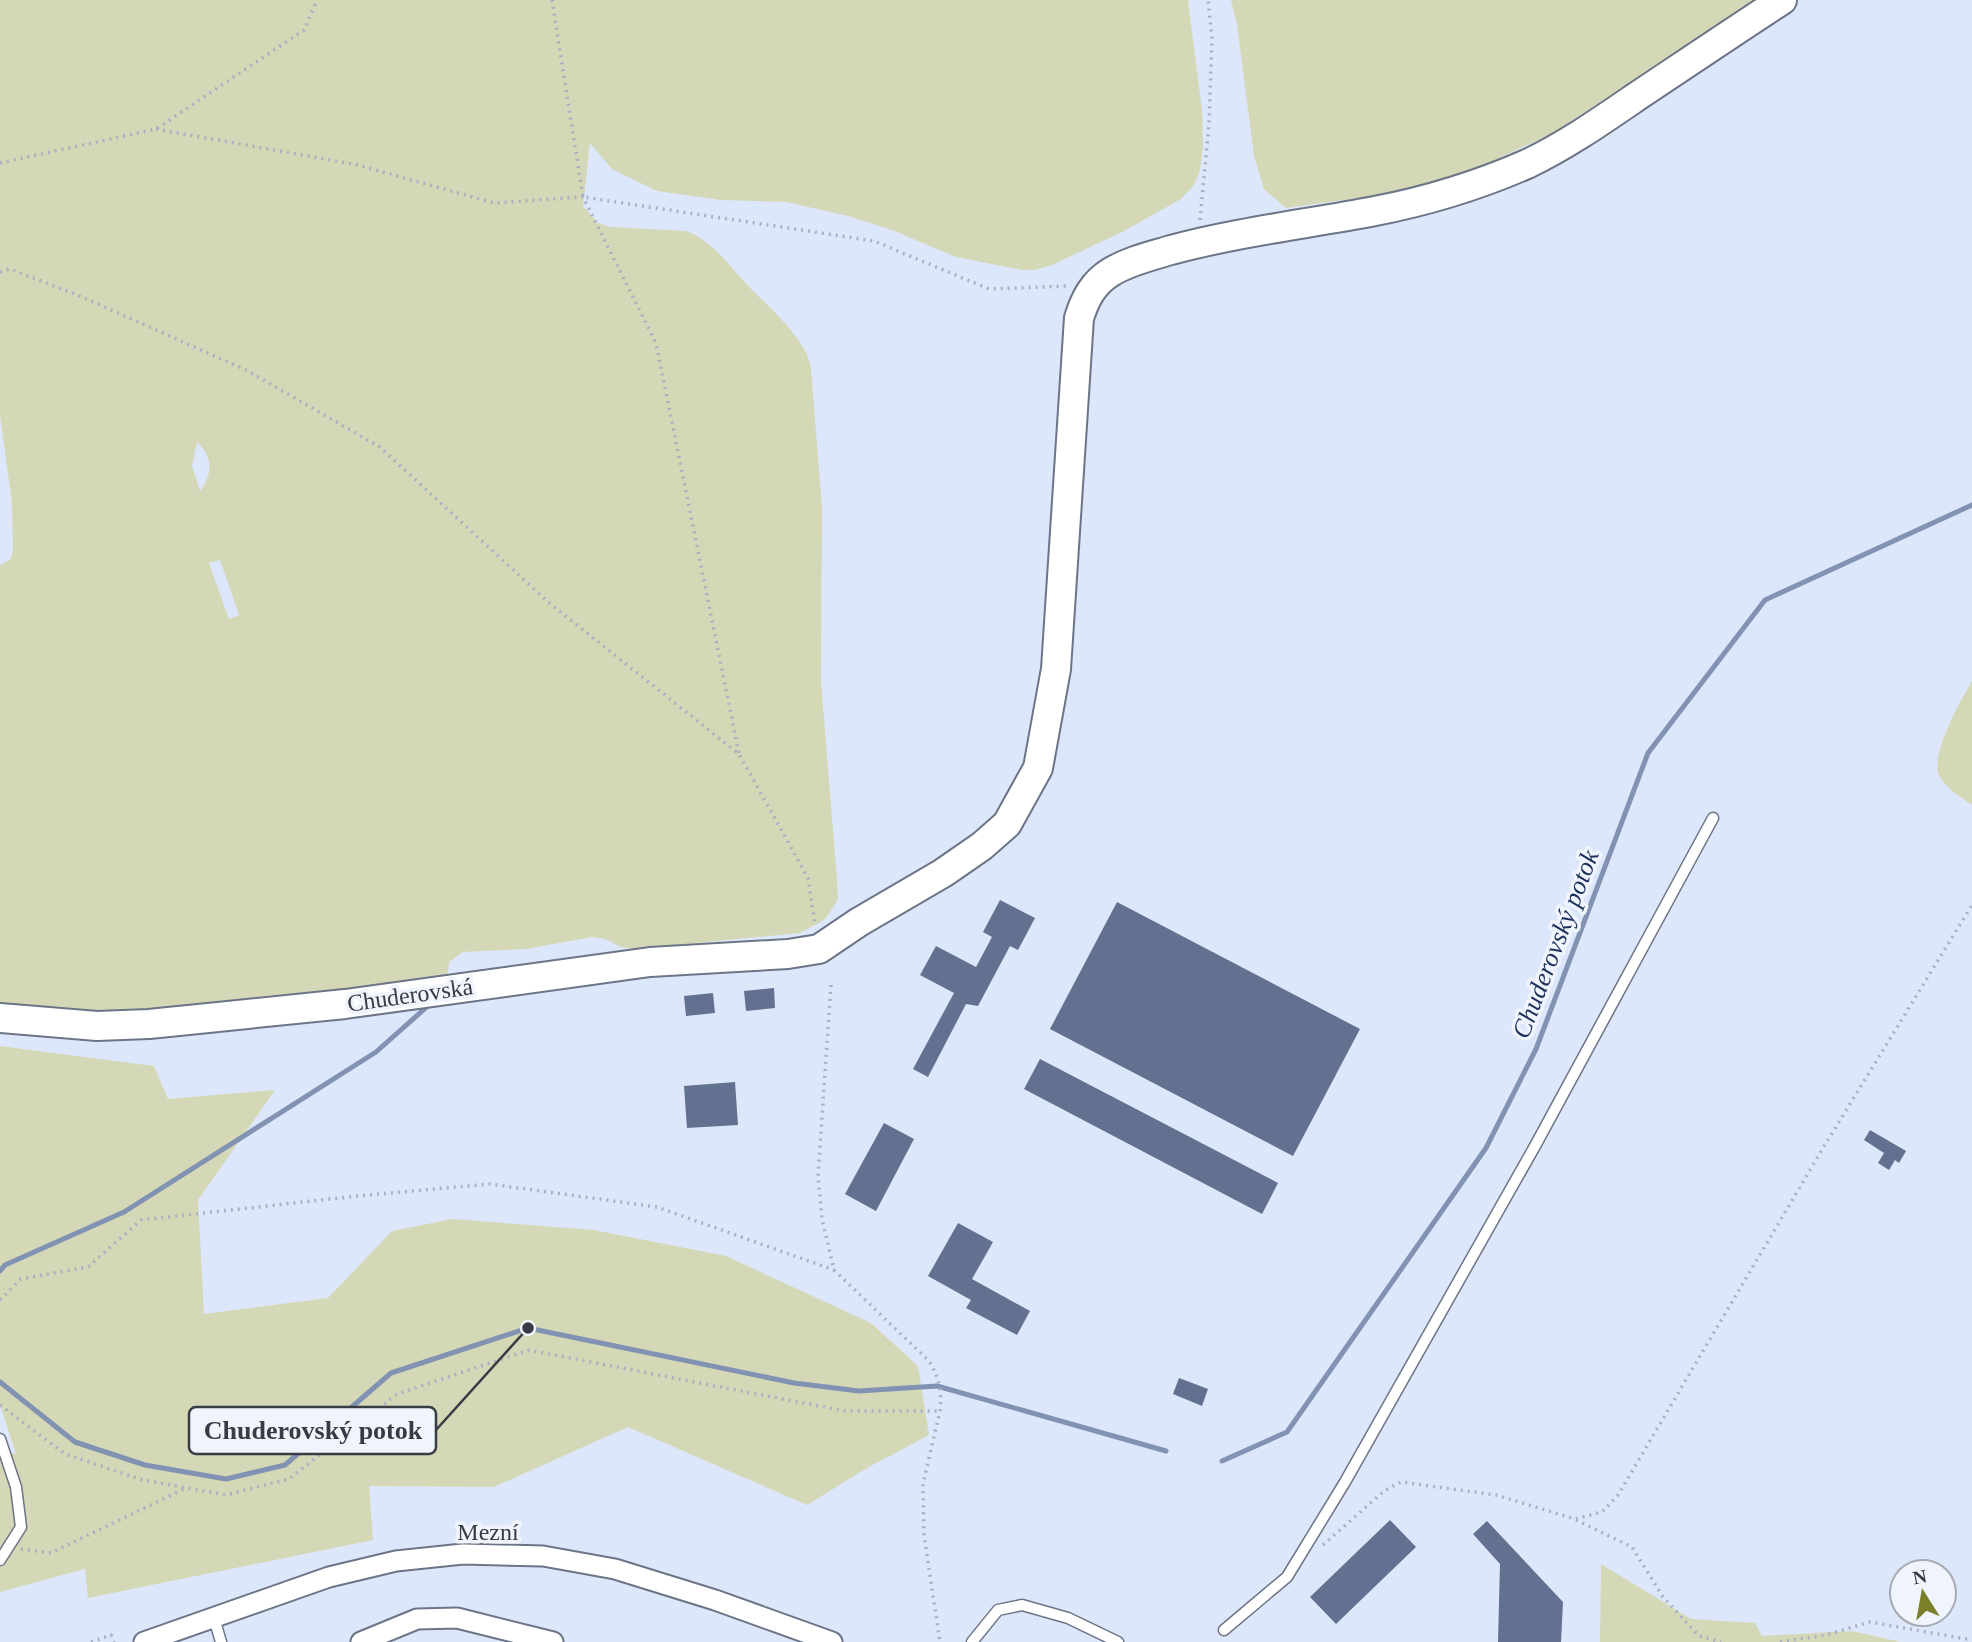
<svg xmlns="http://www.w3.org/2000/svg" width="1972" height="1642" viewBox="0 0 1972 1642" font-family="'Times New Roman',serif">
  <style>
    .green { fill: #d5d8b7; fill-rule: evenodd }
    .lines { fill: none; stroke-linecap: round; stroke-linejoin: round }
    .stream { stroke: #8292b2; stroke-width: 5 }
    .building { fill: #61718f }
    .lane-casing { stroke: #6c7586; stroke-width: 13 }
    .street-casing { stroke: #6c7586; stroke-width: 23 }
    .secondary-casing { stroke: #6c7586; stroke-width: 32 }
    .path { stroke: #a8b0c1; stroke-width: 3.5; stroke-dasharray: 2 5; stroke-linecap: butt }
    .lane { stroke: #fff; stroke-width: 10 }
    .street { stroke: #fff; stroke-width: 19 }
    .secondary { stroke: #fff; stroke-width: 28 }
    .labels { text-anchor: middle; stroke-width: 7; stroke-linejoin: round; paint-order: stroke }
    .street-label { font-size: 24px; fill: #373b43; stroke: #f0f4fc }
    .water-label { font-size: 26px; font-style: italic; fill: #1e315d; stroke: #f0f4fc }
    .leader { fill: none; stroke: #373b43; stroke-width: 2.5 }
    .callout-dot { fill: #373b43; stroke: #f0f4fc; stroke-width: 2.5 }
    .callout { fill: #f0f4fc; stroke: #373b43; stroke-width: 2.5 }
    .callout-label { font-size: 26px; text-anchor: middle; font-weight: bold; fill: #373b43 }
  </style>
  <rect width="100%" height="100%" fill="#dde7fb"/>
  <path class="green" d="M0,0H1188L1202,110L1203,145L1200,171L1193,186L1181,199L1122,232L1052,265L1035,270H1022L956,257L892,230L848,216L786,202L721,200L657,191L612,169L590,143L583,206L598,223L611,227L686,231C714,241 730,267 750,288C769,307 790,325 804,349C808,355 810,362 811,369L822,508L821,681L837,880L838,899L831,911L824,920L800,933L633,949L621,947L605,939L592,937L526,949L463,952L449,962L447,981L142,1020L0,1006V565L10,560L13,551L12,504L0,415ZM197,442C213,457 213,474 200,491L192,466ZM220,560L239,615L229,619L209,563Z
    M1231,0H1758L1551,134L1436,187L1286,208L1264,189L1254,156L1237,25Z
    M1972,681V805C1960,796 1946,789 1939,775C1930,754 1961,700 1972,681Z
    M0,1046L154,1066L168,1099L275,1090L198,1200L204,1314L328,1298L392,1231L452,1219L594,1230L726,1256L871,1323L918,1366L929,1435L867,1468L807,1505L628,1427L494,1487L369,1486L373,1540L88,1598L85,1569L0,1592V1451L16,1454L0,1405Z
    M1601,1564L1691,1619L1755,1623L1762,1636L1852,1631L1901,1642H1600Z"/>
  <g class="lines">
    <path class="stream" d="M0,1271L5,1265L124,1212L376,1052L430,1004
      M0,1382L75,1442L145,1465L226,1479L285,1465L391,1373L528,1328L794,1383L859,1391L937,1386L1166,1451
      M1222,1461L1287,1432L1486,1148L1536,1049L1648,753L1765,600L1972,505"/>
  </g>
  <path class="building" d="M1000,900L1035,918L1018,950L1010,946L978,1006L966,1004L928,1077L913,1069L954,993L920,975L936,946L976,967L992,937L983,932Z
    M1117,902L1360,1029L1293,1156L1050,1029Z
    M774,988L775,1008L746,1011L744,991Z
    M713,993L715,1013L686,1016L684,996Z
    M1040,1059L1278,1183L1262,1214L1024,1089Z
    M735,1082L738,1125L687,1128L684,1086Z
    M884,1123L914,1139L876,1211L845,1194Z
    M1870,1130L1906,1151L1899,1163L1895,1160L1889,1170L1878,1163L1884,1153L1864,1140Z
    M958,1223L993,1242L972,1279L1030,1311L1017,1335L966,1308L971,1300L928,1276Z
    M1179,1378L1208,1389L1202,1406L1173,1394Z
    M1390,1520L1416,1547L1336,1624L1310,1597Z
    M1487,1521L1563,1602L1561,1642H1498L1500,1564L1473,1534Z"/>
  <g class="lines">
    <g class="lane-casing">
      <path id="lane" d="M0,1439L16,1487L21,1527L0,1560
        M214,1618L221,1642
        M1224,1630L1287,1577L1345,1482L1535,1146L1713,818
        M972,1642L998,1610L1022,1605L1068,1618L1118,1642"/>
    </g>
    <g class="street-casing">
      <path id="street" d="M144,1642L329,1577L396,1561L463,1554L543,1556L615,1569L715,1600L832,1642
        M361,1642L417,1619L457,1618L553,1642"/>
    </g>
    <g class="secondary-casing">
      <path id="secondary" d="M0,1018L97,1026L149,1024L345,1004L650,962L788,954L819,949L859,922L943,873L982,846L1007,824L1038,768L1056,669L1079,318C1085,299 1093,283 1111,272C1129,261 1151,256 1171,250C1238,232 1307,224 1375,211C1427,201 1479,185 1527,164C1565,146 1601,121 1636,97C1684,65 1733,32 1782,0"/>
    </g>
    <path class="path" d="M552,0L583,197L874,241L989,289L1068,286
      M156,129L358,165L494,203L583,197L656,343L739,754
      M0,163L156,129L304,30L317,0
      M1200,220L1209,124L1212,38L1208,0
      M0,272L10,269L80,296L246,370L380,447L548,602L739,754L808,878L815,924
      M831,985L818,1176L822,1219L834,1270L929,1361C939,1377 942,1392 940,1411L923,1484L924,1535L940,1642
      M0,1300L21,1279L88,1267L141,1220L357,1196L490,1184L657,1207L834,1270
      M0,1405L65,1454L143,1480L226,1495L289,1479L397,1394L529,1350L845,1411H940
      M1576,1520L1632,1547L1663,1597L1699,1636L1721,1642
      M1323,1545L1384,1491L1401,1482L1496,1495L1575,1519L1602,1512L1618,1495L1823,1148L1972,905
      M21,1549L51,1553L184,1489
      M91,1642L111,1635L114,1642
      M1780,1642L1826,1635L1870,1622L1972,1640"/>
    <use href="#lane" class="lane"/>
    <use href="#street" class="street"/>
    <use href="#secondary" class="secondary"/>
  </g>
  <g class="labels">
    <g class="street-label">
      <text transform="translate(410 995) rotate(-8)" y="8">Chuderovská</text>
      <text x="488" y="1540">Mezní</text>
    </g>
    <g class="water-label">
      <text transform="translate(1555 944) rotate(-69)" y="9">Chuderovský potok</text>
    </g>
  </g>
  <path class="leader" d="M528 1328L436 1430"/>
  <circle class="callout-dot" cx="528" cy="1328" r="7"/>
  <rect class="callout" x="189" y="1407" width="247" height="47" rx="7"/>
  <g class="callout-label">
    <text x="313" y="1439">Chuderovský potok</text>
  </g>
  <g transform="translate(1923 1593) rotate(349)"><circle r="33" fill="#f0f4fc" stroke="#a6aab2" stroke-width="2"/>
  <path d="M0-5L12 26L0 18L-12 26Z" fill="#7c7f29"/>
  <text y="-10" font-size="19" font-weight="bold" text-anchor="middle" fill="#373b43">N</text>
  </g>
</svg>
